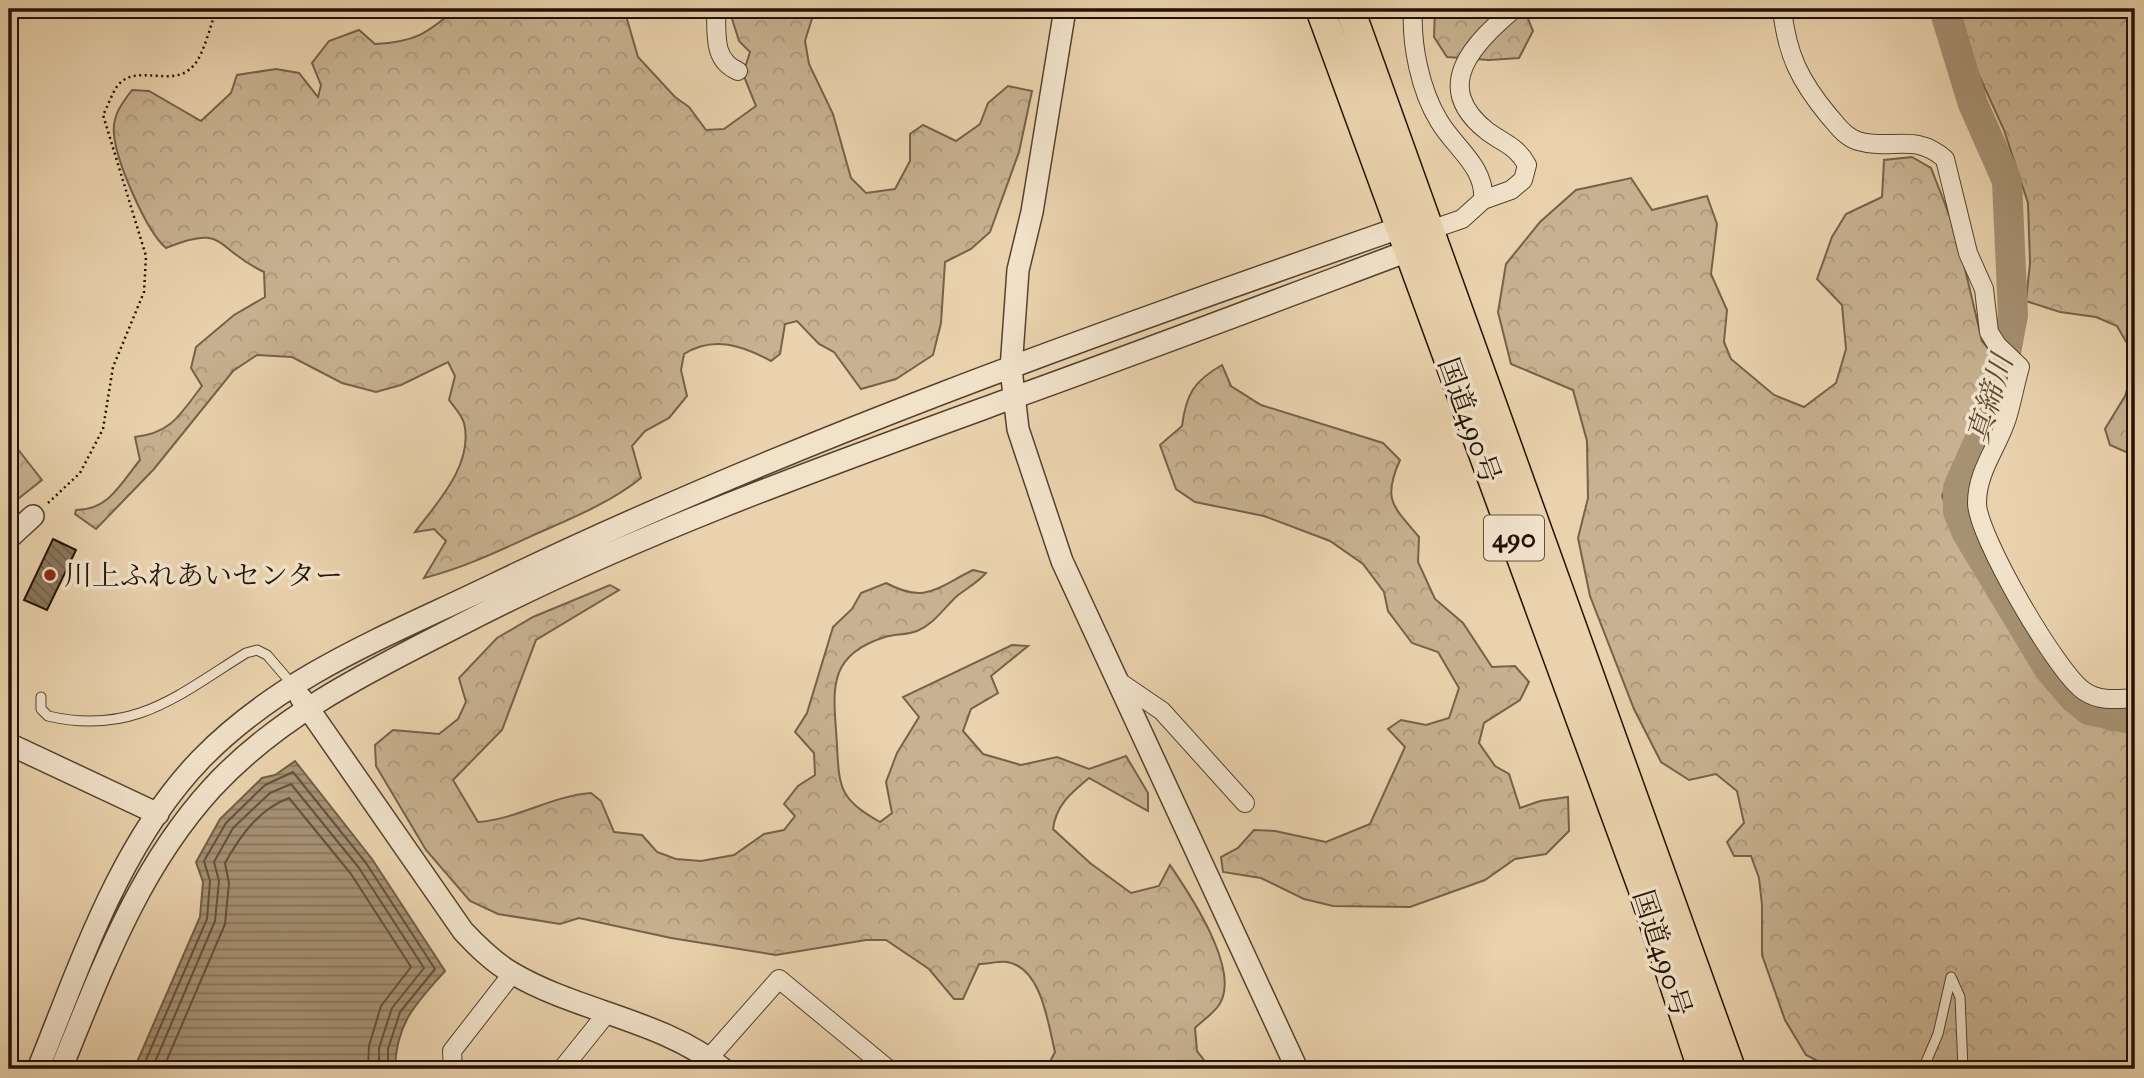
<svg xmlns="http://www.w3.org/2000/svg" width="2144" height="1078" viewBox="0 0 2144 1078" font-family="'IM FELL Great Primer','Noto Serif JP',serif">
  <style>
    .forest { fill: url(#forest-crowns); stroke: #75624a; stroke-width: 2 }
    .water { fill: url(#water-rules); stroke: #725e46; stroke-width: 2 }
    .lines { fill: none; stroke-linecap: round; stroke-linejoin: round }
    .shore { stroke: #64523b; stroke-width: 2 }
    .river { stroke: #a69173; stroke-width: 30 }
    .building { fill: url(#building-back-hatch); stroke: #231203; stroke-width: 2 }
    .service-casing { stroke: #54422e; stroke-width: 11 }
    .minor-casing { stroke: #54422e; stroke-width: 20 }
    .tertiary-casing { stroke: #54422e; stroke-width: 24 }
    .trunk-casing { stroke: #231203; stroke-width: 31 }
    .path { stroke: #231203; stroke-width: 2.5; stroke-dasharray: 2 3.5; stroke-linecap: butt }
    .service { stroke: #f1e2ca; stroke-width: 9 }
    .minor { stroke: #f1e2ca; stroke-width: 18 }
    .tertiary { stroke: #f1e2ca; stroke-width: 21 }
    .trunk { stroke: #e9d2ad; stroke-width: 28 }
    .poi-dot { fill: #8f2418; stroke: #f1e2ca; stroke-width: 2.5 }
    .labels { text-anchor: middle; stroke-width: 7; stroke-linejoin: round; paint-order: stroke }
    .shield { fill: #f1e2ca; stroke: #61503f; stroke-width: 2 }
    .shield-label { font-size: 26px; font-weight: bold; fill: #231203 }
    .street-label { font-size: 28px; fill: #231203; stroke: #f1e2ca }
    .poi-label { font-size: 28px; fill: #231203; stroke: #f1e2ca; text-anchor: start }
    .water-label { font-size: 30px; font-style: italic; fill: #5e4b35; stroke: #f1e2ca }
  </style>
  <defs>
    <pattern id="forest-crowns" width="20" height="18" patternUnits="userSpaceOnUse" patternTransform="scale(1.75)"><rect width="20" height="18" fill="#c7b190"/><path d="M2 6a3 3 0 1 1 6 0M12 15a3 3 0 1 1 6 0" fill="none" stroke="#ab977b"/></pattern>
    <pattern id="water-rules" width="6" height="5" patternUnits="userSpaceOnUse" patternTransform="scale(1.75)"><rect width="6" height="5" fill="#a69173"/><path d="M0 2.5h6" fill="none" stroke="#87755c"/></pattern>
    <pattern id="building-back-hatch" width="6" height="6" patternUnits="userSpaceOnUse" patternTransform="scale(1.75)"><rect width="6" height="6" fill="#8a765b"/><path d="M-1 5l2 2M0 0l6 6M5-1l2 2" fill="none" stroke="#705f49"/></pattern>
  </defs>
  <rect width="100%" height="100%" fill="#e9d2ad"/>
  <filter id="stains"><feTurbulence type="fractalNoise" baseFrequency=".00286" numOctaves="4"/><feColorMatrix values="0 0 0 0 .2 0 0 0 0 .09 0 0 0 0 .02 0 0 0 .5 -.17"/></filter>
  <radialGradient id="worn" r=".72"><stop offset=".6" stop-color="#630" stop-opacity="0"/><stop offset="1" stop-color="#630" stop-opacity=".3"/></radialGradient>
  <path class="forest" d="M456,9H624L638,57L675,97L689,107L706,130L724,129L756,106L743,74L750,52L739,41L729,9H815L805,41L809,64L833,114L851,178L866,193L895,189L910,161V134L923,125L956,141L980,124L988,103L1008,86L1032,91L1019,152L990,232L971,249L945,262L941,323L933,355L896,379L861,389L834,352L819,344L797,321L785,324L780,354L771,361C743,346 714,335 684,354L681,370L687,396L669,418L645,431L632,446L641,478C610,503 572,518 536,534C499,551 463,568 424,578L446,541L434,529L415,532C437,503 474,464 464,423C462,415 454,407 449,400L455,376L448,362L401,385L376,392L342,383L292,357L257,355L233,371L154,469L96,529L75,514L76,510C109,510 121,483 140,460L135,437C172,433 180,414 202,386L191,368L196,347L234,315L265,297L264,272C213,248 227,223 166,248C146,231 116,161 114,134C112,116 122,103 132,90L149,91L201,121L231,93L237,75L276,69L299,73L318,97L321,85L312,63L329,41L359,30L375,44C415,42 426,34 456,9Z
    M1435,9H1524L1533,31L1519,58L1489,60L1447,57L1434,37Z
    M1959,9H2135V456L2110,445L2105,429L2125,396L2133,371L2128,345L2117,326L2096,317L2060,312L2026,301L2030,263L2028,203L2004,130L1977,71Z
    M1912,157L1931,168L1957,235L1982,341L1996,358L1987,391L1942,496C1967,559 2000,620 2041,674C2050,686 2061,703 2074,710C2098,723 2110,722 2135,716V1069H1822V1063L1806,1055L1785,1020L1762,955V905L1759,878L1751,856H1734L1727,842L1744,823L1737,791L1716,774L1689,780L1661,762L1634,709L1590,596L1578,538L1588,498L1587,441L1573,390L1511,364L1498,312L1506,264L1540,222L1576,190L1631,178L1652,210L1707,196L1717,224L1711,274L1727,310L1724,342L1731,359L1774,395L1804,407L1836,383L1846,349L1842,305L1817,279L1832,237L1846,214L1882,197L1884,160Z
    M1222,365L1231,386L1261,405L1383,443L1400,460C1382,500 1393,506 1419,537L1418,562L1435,599L1463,623L1492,667L1515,666L1529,682L1520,700L1484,723L1479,743L1495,766L1509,774L1520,808L1540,801L1568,797L1569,831L1546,854L1515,859L1485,880L1410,907L1333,906L1304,899L1261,878L1223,872L1221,857L1238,848L1254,830L1275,831L1326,842L1370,824L1405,747L1388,729L1401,720L1426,725L1449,718L1459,688L1438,652L1412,643L1388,611L1384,592L1363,564L1330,541L1264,516L1195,502L1176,489L1160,445L1182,426C1186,394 1194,381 1222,365Z
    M9,438L42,480L9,506Z
    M973,570L986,573C977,583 967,588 957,596C944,608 934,624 917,631C907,635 895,634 885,637C824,656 834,693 837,745C839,789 840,799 880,822L892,813L886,782L897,753L919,717L903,697L1012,645L1028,646L991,676L998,693L971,709L963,731L983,754L1021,765L1057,757L1089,769L1126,756L1148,793V811L1089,778C1071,793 1056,805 1053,829L1090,863L1131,893L1159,886L1170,865C1189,893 1242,971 1219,1005C1213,1014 1202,1021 1195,1028L1197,1051L1211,1069H1046L1055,1052C1048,1024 1042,968 1007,962C999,961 987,964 979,964L963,999H954L929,969L886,940H866L776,955L671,938L579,918L560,924L498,914L470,901L426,850L376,766L375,745L393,730L439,734L458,719L466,702L459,678L497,638L533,617L610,585L619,590L536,640L502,730L453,780L478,822C518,819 551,796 591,793L601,801L614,832L642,835L657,852L676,859L701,861L734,855L764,834L784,830L795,816L784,804L798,786L815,775L814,753L795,732L807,713L833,627L852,609L861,593L886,583C926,604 936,588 973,570Z"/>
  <path class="water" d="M295,761L372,859L445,971C416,1004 396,1022 395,1069H134L200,917L203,882L196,862L220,819L262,778L275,775Z"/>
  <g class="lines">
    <path class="shore" d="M142,1069L207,919L210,881L204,861L226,823L265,785L293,772L366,863L435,969L400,1012L388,1049V1069
      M152,1069L215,921L219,881L214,862L233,828L270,793L291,784L359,868L424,968L392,1008L379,1048V1069
      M163,1069L225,924L229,883L225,863C240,836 259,809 289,798L351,874L411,967L381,1006L369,1046L368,1069"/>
    <path class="river" d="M1944,9L1973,104L2007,181L2013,315L2003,369L1988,420L1958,488V512L1967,533L2049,669L2073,697L2089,710L2135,720"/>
  </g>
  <path class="building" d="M53,539L76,550L47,610L24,600Z"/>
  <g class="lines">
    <g class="service-casing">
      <path id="service" d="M41,697V709L48,716C134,736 178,695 246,653L257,650L267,655L292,684
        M1952,979L1960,997L1963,1069
        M1923,1069L1938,1034L1951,977"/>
    </g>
    <g class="minor-casing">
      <path id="minor" d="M716,9C717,33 712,60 738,71
        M1413,9C1411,44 1420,90 1439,121C1454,147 1486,167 1483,200
        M1782,9C1787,55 1800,81 1829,116C1838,126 1845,137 1858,141C1892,151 1914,132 1945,159L1968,253L1984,289L1989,332L1997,345L2020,367C2015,384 2012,402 2007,418C1998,447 1977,471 1977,503C1977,535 2057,673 2084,691C2100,702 2117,699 2135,698
        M1430,230L1462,219L1483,200L1511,190L1523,180L1527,165C1517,146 1503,143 1487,131C1430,86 1474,43 1514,9
        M1118,681L1162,711L1245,803
        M709,1058L779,979L888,1069
        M453,1069L452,1051L512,974
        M562,1069L607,1013"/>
    </g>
    <g class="tertiary-casing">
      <path id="tertiary" d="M1065,9L1032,212L1018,270L1011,369L1018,429L1062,561L1297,1069
        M9,538L33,516
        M301,698L463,931C478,947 493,962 512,973C578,1012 663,1020 723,1069
        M9,744L158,814
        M38,1069C81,963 120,843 201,759C284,674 390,635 495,584C787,443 1094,335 1399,228L1415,229
        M61,1069C102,969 138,869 212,788C280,714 370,671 458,626C635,534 820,468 1007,400C1141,352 1275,301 1408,251L1418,242"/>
    </g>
    <g class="trunk-casing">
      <path id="trunk" d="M1320,9L1642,887L1702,1069
        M1350,9L1731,1069"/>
    </g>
    <path class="path" d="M48,503L80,473L103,429L113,367L144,292L146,256L103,115C108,106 112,93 118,85C138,62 173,90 194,65C203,56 212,22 216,9"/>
    <use href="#service" class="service"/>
    <use href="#minor" class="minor"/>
    <use href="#tertiary" class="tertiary"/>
    <use href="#trunk" class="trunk"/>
  </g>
  <circle class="poi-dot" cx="50" cy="575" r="7"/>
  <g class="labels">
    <rect class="shield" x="1484" y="515.5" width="60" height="45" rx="5"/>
    <g class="shield-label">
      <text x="1514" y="547">490</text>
    </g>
    <g class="street-label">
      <text transform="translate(1470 420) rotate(70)" y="10">国道490号</text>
      <text transform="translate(1663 953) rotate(72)" y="10">国道490号</text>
    </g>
    <g class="poi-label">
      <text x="64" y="585">川上ふれあいセンター</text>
    </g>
    <g class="water-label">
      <text transform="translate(1990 399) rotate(-73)" y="10">真締川</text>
    </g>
  </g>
  <rect width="2144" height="1078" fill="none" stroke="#e9d2ad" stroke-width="35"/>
  <rect x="10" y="10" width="2123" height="1057" fill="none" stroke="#231203" stroke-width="3.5"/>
  <rect x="18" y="18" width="2109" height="1043" fill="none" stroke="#231203" stroke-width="2"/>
  <rect width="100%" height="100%" filter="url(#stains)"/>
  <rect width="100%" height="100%" fill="url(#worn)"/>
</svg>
